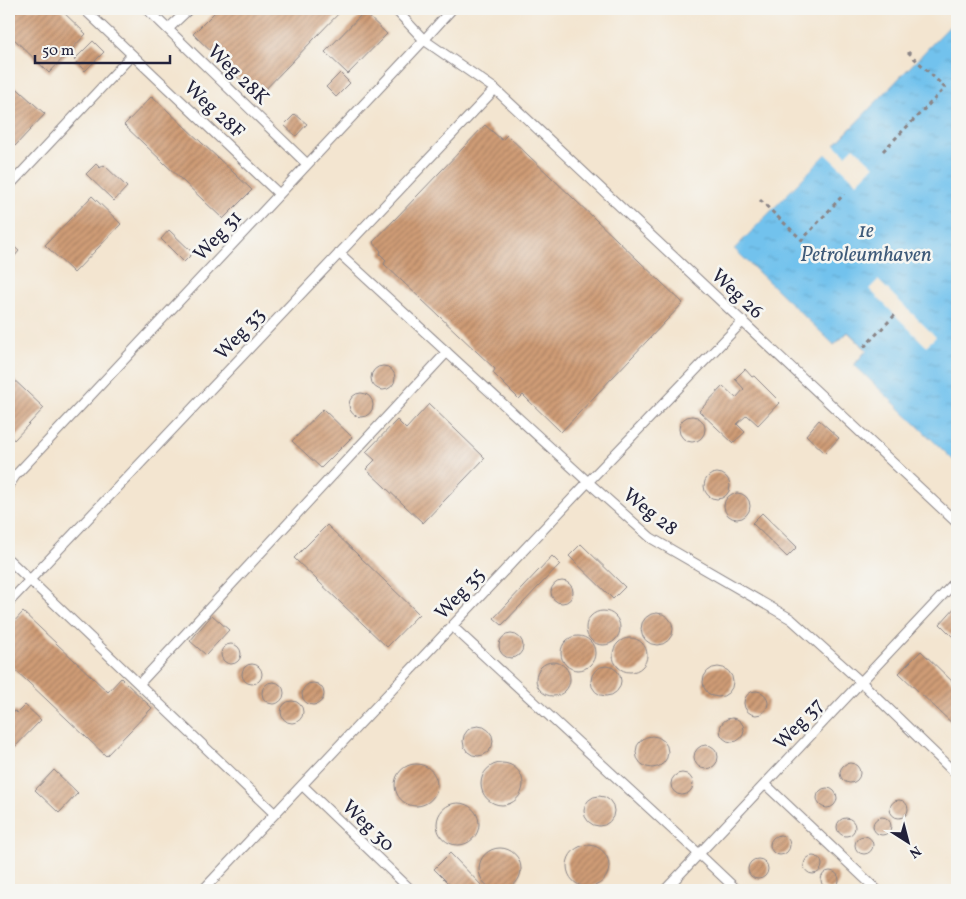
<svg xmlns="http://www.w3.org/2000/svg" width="966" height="899" viewBox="0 0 966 899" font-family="Vollkorn,serif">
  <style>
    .water { fill: url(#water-ripples); stroke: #4a7294 }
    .pier { fill: #f3e5d0 }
    .building { fill: url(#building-hatch) }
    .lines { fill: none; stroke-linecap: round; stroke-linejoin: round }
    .lane-casing { stroke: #8a8486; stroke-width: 11 }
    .path { stroke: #8a8486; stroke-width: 3; stroke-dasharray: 4 4; stroke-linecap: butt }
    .lane { stroke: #fff; stroke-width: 9 }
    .labels { text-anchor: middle; stroke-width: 5; stroke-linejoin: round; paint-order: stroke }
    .street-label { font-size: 20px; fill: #22223b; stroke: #f6f6f2 }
    .water-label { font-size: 21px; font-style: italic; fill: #3e5a79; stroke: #f6f6f2 }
  </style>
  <defs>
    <pattern id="water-ripples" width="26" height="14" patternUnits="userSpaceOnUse" patternTransform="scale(1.25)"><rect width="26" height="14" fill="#72c2ed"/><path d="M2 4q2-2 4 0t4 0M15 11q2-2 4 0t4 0" fill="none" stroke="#62a6cc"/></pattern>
    <pattern id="building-hatch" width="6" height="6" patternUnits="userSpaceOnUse" patternTransform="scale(1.25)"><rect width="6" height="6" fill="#cf9c76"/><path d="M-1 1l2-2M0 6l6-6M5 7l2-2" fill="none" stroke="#a87f62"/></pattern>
  </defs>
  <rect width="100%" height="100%" fill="#f6f6f2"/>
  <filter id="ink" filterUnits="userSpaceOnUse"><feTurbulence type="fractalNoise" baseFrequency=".02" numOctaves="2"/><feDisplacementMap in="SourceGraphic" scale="10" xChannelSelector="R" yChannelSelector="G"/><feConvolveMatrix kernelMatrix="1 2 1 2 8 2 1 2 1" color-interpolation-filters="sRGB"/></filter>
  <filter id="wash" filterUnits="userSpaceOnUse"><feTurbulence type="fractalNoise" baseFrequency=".0096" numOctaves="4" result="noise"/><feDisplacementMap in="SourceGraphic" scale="20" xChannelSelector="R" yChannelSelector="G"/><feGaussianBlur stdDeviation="1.12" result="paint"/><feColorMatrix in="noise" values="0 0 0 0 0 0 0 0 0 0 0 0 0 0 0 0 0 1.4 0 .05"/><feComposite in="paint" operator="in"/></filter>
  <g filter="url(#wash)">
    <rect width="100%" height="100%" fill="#f3e5d0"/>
    <path class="water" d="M957,18V464L854,365L867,350L848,332L834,345L734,249Z"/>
    <path class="pier" d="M957,15V18L835,144L846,155L854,147L874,166L857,183L826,154L734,249L834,345L832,347L732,251V248Z
      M878,280L936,337L926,346L869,289Z
      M854,365L957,464V467L852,366Z"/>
    <g id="blocks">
      <path class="building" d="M9,9H60L86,34L49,73L9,34Z
        M218,9H343L258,97L193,34Z
        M364,12L387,34L348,74L325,52Z
        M93,41L104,52L85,71L74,60Z
        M340,73L350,83L336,97L326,87Z
        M9,81L45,114L15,146L9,140Z
        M152,96L252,190L223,219L124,125Z
        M295,114L307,124L296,136L284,125Z
        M485,125L502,140L507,135L683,303L561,432L523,395L519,399L493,373L495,369L384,264L386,260L380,254L381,251L373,242Z
        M96,164L100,168L104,165L127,187L114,201L86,174Z
        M92,196L121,224L74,273L45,245Z
        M169,230L193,253L184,262L161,239Z
        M10,243L19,251L9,263V245Z
        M371 378a12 12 0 1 1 24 0a12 12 0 1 1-24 0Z
        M745,369L752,377L754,376L780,402L758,425L747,415L737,424L745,432L733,443L699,411L723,386L736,398L744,389L735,379Z
        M9,375L44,408L14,440L9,434Z
        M349 405a12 12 0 1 1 24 0a12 12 0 1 1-24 0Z
        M429,404L485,458L423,523L366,469L375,460L366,452L397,420L406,429Z
        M323,409L352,437L321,468L292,441Z
        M679 429a13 13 0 1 1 26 0a13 13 0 1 1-26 0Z
        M819,420L839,438L825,453L806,435Z
        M704 486a13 13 0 1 1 26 0a13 13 0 1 1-26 0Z
        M724 506a13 13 0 1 1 26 0a13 13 0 1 1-26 0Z
        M762,513L797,547L787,557L752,523Z
        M327,525L419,614L387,647L294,558Z
        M581,544L625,587L613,599L569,556Z
        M552,556L560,564L502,625L494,618Z
        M551 592a11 11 0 1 1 22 0a11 11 0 1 1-22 0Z
        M957,605V641L940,624Z
        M586 628a17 17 0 1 1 34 0a17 17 0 1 1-34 0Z
        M23,612L108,692L121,678L152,708L106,756L9,664V627Z
        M641 629a16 16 0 1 1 32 0a16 16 0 1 1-32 0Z
        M212,615L229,630L206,655L190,641Z
        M499 646a12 12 0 1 1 24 0a12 12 0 1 1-24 0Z
        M561 653a17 17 0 1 1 34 0a17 17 0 1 1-34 0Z
        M613 655a17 17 0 1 1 34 0a17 17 0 1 1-34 0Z
        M221 654a10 10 0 1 1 20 0a10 10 0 1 1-20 0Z
        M921,651L957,686V728L899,673Z
        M536 679a17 17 0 1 1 34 0a17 17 0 1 1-34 0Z
        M242 674a10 10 0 1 1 20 0a10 10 0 1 1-20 0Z
        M591 681a15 15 0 1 1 30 0a15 15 0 1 1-30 0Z
        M703 682a15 15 0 1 1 30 0a15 15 0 1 1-30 0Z
        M262 693a11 11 0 1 1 22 0a11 11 0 1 1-22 0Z
        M302 694a11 11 0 1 1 22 0a11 11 0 1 1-22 0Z
        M744 703a12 12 0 1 1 24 0a12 12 0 1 1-24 0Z
        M281 712a11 11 0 1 1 22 0a11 11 0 1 1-22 0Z
        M25,705L41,720L9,753V718L15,711L17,713Z
        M720 730a12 12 0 1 1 24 0a12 12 0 1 1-24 0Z
        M463 741a15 15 0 1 1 30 0a15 15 0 1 1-30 0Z
        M636 752a16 16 0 1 1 32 0a16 16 0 1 1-32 0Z
        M694 757a12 12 0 1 1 24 0a12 12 0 1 1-24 0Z
        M481 784a21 21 0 1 1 42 0a21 21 0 1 1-42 0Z
        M840 773a10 10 0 1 1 20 0a10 10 0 1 1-20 0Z
        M395 785a21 21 0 1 1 42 0a21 21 0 1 1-42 0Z
        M54,770L78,793L59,813L35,790Z
        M671 784a11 11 0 1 1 22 0a11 11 0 1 1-22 0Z
        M817 798a10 10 0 1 1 20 0a10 10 0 1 1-20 0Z
        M584 811a15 15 0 1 1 30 0a15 15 0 1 1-30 0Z
        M890 809a9 9 0 1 1 18 0a9 9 0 1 1-18 0Z
        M437 824a21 21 0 1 1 42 0a21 21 0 1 1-42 0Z
        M873 826a9 9 0 1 1 18 0a9 9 0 1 1-18 0Z
        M837 827a9 9 0 1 1 18 0a9 9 0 1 1-18 0Z
        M770 845a10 10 0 1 1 20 0a10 10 0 1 1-20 0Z
        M855 845a9 9 0 1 1 18 0a9 9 0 1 1-18 0Z
        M567 866a21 21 0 1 1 42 0a21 21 0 1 1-42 0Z
        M479 869a21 21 0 1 1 42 0a21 21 0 1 1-42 0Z
        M450,853L486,890H455L434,869Z
        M804 865a9 9 0 1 1 18 0a9 9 0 1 1-18 0Z
        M748 869a10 10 0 1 1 20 0a10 10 0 1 1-20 0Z
        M821 880a9 9 0 1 1 18 0a9 9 0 1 1-18 0Z"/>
    </g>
  </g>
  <g filter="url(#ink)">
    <use href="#blocks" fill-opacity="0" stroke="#8a8486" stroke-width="1"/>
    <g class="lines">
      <g class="lane-casing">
        <path id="lane" d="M84,9L279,194
          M147,9L307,164
          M395,9L424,40L495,89L957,523
          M168,29L189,9
          M9,186L132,55
          M339,253L588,482L651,538L791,619L861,682L957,775
          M9,485L15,476L424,40L452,9
          M9,560L275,814
          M9,602L495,89
          M452,626L699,854L737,890
          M139,684L447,352
          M765,784L877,890
          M302,785L411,890
          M203,890L588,482L743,321
          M665,890L957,580"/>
      </g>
      <path class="path" d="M883,151L945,88L906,50
        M760,200L802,240L844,194
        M864,347L895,315"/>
      <use href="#lane" class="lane"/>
    </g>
  </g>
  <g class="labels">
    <g class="street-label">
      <text transform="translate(239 74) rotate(44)" y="7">Weg 28K</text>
      <text transform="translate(215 109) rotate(43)" y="7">Weg 28F</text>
      <text transform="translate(217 235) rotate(-47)" y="7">Weg 31</text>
      <text transform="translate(738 293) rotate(43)" y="7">Weg 26</text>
      <text transform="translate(239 333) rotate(-47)" y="7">Weg 33</text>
      <text transform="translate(651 511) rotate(38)" y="7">Weg 28</text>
      <text transform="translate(459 593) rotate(-47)" y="7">Weg 35</text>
      <text transform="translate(798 723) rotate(-47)" y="7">Weg 37</text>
      <text transform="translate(369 825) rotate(44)" y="7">Weg 30</text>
    </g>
    <g class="water-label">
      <text x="866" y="237">1e<tspan x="866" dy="24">Petroleumhaven</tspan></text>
    </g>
  </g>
  <rect width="966" height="899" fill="none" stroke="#f6f6f2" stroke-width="30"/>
  <g transform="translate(908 842) rotate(144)" stroke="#f6f6f2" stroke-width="4" paint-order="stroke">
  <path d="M0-4L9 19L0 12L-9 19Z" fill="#22223b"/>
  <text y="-8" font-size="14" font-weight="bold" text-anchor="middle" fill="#22223b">N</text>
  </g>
  <path d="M35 55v8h135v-8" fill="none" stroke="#22223b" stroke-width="2.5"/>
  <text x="42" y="55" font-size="15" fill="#22223b" stroke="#f6f6f2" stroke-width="4" paint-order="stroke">50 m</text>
</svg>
